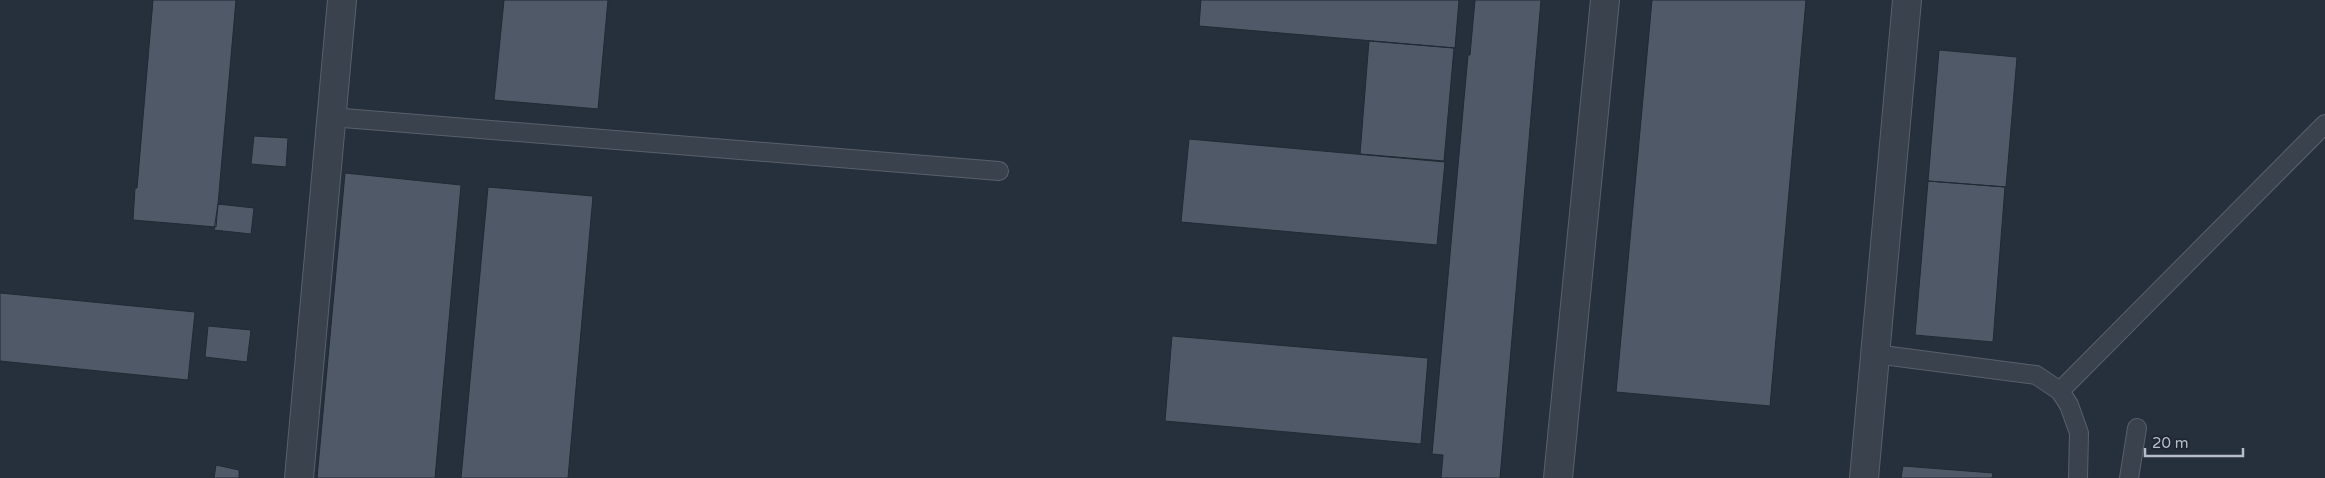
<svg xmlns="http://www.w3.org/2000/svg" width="2325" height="478" viewBox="0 0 2325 478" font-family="'Varela Round',sans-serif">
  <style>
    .building { fill: #4f5968; stroke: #212934 }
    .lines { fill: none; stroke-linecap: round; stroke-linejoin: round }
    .service-casing { stroke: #58606b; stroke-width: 20 }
    .minor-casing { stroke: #58606b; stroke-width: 30 }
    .service { stroke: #3a424d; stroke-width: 18 }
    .minor { stroke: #3a424d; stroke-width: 28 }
  </style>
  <rect width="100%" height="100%" fill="#26303d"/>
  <path class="building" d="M153,0H236L216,227L133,220L135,188H137Z
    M504,0H608L598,109L494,100Z
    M1201,0H1459L1455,48L1199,26Z
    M1475,0H1541L1500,478H1441L1443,455L1432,454L1468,55H1470Z
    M1652,0H1806L1770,406L1616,392Z
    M1369,41L1454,48L1444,161L1360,154Z
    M1939,50L2017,57L2006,187L1928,181Z
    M254,136L288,138L286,167L251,164Z
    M1189,139L1445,162L1437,245L1181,222Z
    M345,173L461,185L435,478H317Z
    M1928,181L2005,187L1993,342L1915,335Z
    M488,187L593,196L568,478H461Z
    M218,204L254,208L251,234L214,230Z
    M0,293L195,312L188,380L0,361Z
    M208,326L251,330L247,362L205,357Z
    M1172,336L1428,358L1421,444L1165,421Z
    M216,465L239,470V478H214Z
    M1903,466L1993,473L1992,478H1901Z"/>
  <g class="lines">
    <g class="service-casing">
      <path id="service" d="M331,117L999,171
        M1875,354L2036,375L2060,391L2069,405L2079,433L2078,478
        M2060,391L2325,124
        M2129,478L2137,428"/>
    </g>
    <g class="minor-casing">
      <path id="minor" d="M299,478L342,0
        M1558,478L1605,0
        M1864,478L1907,0"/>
    </g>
    <use href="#service" class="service"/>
    <use href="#minor" class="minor"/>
  </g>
  <path d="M2145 448v8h98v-8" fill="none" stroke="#b6bdc8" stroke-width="2.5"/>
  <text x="2152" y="448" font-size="15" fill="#b6bdc8" stroke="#1f2732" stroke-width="4" paint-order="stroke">20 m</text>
</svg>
